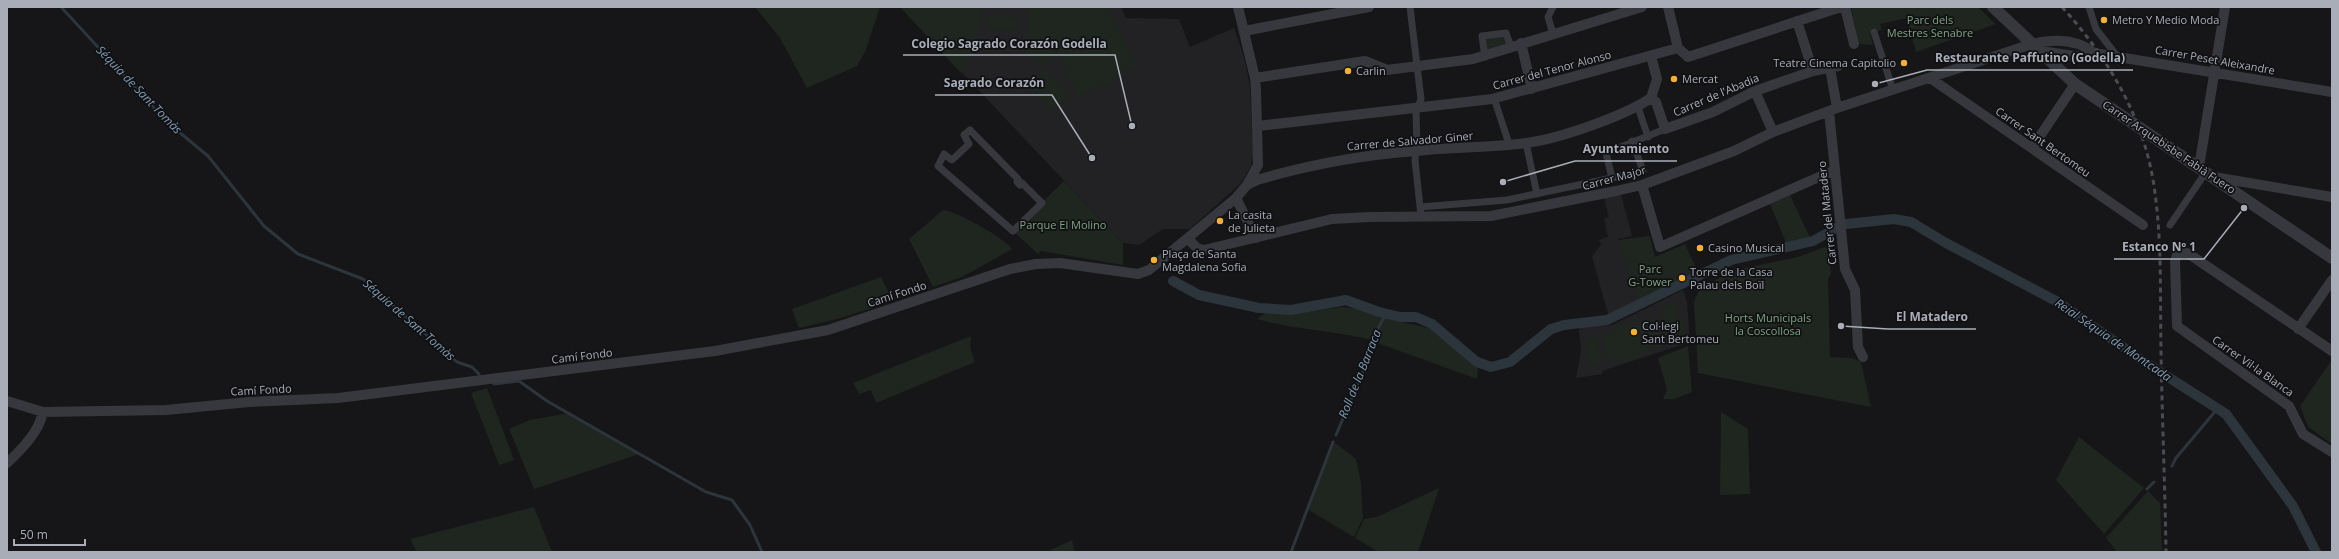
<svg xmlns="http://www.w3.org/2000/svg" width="2339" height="559" viewBox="0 0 2339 559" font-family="'Open Sans',sans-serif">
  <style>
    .built { fill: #222225 }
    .green { fill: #1e261f }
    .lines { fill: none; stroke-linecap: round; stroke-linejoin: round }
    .stream { stroke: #2c353c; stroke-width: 3 }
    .canal { stroke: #2c353c; stroke-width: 10 }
    .pedestrian { stroke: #37383d; stroke-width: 7 }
    .minor { stroke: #37383d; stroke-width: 10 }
    .tertiary { stroke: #37383d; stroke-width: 12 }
    .rail { stroke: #4a4c52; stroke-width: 3; stroke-dasharray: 5 4; stroke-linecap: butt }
    .poi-dot { fill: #f2b134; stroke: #111113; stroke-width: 1.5 }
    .labels { text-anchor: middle; stroke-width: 3.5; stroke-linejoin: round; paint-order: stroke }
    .park-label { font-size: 11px; fill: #7fa381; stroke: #111113 }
    .poi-label { font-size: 11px; fill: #a8adb8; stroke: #111113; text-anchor: start }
    .street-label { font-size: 11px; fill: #a8adb8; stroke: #111113 }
    .water-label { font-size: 12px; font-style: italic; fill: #7f9bb3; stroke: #111113 }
    .leader { fill: none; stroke: #a8adb8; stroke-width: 1.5 }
    .callout-dot { fill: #a8adb8; stroke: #111113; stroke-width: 1.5 }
    .callout-label { font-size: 12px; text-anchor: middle; font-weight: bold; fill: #a8adb8; stroke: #111113; stroke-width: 3.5; stroke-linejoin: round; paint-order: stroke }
  </style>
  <rect width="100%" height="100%" fill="#161618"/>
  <path class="built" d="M900,7H1121L1126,18L1179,19L1190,47L1234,28L1244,57L1250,86L1253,156L1251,166L1241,183L1190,229H1163L1139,245L1123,243Z
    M1621,194L1632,236L1618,239L1639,302L1608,314L1592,256L1601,245L1599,240L1608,237L1604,219L1609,217L1604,198Z
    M1683,290L1687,302L1690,342L1602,371V374L1576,378L1581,351L1579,327L1612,325Z"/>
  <path class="green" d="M755,7H880L865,52L857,66L807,88L780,38Z
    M900,7H980L979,31L961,73Z
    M1029,7H1108L1137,65L1117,75L1118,79L1078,97L1059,56L1040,65L1024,53Z
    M1851,7H1978L1996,24L1916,52L1907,18L1880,24L1882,30L1870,33L1873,45L1859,44Z
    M989,14L1017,17L1016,32L988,30Z
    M1506,36L1509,46L1483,55L1481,37Z
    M1045,68L1069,96L1051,110L1028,83Z
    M1064,181L1123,243V265L1041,251L1038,254L1013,231Z
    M1790,195L1811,240L1787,245L1770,204Z
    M943,210C956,211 1005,238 1012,249L962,277L933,287L909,239Z
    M1650,236L1655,257L1685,244L1698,272L1639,303L1618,240Z
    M1825,247L1827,249L1831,273L1828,280L1830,357L1853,358L1861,362L1871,407L1698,373L1694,302L1700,288L1735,270L1798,257Z
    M881,277L893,301L841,318L800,328L798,326L792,309Z
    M1675,303L1686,336L1670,340L1660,308Z
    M1341,307L1354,308L1383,318L1371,340C1334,330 1294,330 1257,319L1267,312L1292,314Z
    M1385,318L1432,329L1478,368L1477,379L1372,341Z
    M1655,318L1664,345L1642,352L1643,356L1623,363L1622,359L1610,363L1601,336L1613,332L1612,328L1632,321L1634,325Z
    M971,336L970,347L975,362L876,403L871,390L859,394L853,383Z
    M1596,337L1603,361L1590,365L1584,341Z
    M1688,346L1692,392L1674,399H1663L1667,390L1658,358Z
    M2331,361L2332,362V444L2308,427L2300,406Z
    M487,388L514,460L499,465L471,393Z
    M1721,412L1748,429L1750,494L1720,495Z
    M569,413L639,454L534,489L509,429L530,420Z
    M2079,437L2144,488L2104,534L2056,480Z
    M1334,442L1356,459L1361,483L1363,518L1354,537L1307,509Z
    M1439,488L1418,552H1379L1355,538L1364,519L1377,517Z
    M2148,491L2160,503L2162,552H2117L2106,538Z
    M534,507L552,552H417L410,539Z
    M1072,540L1075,552H1046Z"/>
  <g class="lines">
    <path class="stream" d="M61,7L167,122L208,156L264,226L298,254L363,279L457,362L472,367L479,374
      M494,384L519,381L547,401L706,492L732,500L750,525L762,552
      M1336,435L1375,343L1371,341L1386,314
      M2172,466L2176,458L2218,408
      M2147,489L2154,482
      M1291,552L1333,442"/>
    <path class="canal" d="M1846,224L1894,219L1911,222L1946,243L2058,302L2143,361L2226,414L2293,506L2316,552
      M1173,281L1199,295L1259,308L1291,310L1346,300L1379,312L1400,317H1416L1432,324L1477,362L1491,367L1510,362L1551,329L1564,325L1607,320L1731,260L1813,241L1838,227"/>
    <path class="pedestrian" d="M1410,7L1421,99L1416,112L1417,145L1415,160L1421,216
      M1553,7L1548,17L1553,34
      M2089,7L2096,29L2117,56
      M1874,32L1893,90
      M1485,57L1482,36L1506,33L1511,47
      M1494,98L1509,144
      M1638,107L1648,137
      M970,130L1018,179L1017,182L1020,185L1022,183L1042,203L1013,231L938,166L944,154L952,160L969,144L964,135Z
      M1632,141L1643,171L1612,178L1606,153L1665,129
      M1526,143L1537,194
      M1420,207L1507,200L1612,178
      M2170,225L2206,172"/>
    <path class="minor" d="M1238,7L1255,78L1256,90L1258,165L1247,185
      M1668,7L1678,48
      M1845,7L1854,44
      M1797,21L1813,71
      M1244,31L1369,7
      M1521,43L1532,89
      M2041,51L2081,57L2094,53
      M2094,53L2332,92
      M1830,68L1837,108
      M1255,78L1365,61L1387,70L1473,59L1642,7
      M1930,78L2143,225
      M1755,91L1773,132
      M1651,98L1656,102L1665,129L1713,112L1755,91L1813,71L1838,66
      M1651,98L1657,79L1651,56
      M1829,111L1845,269L1855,290L1858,347L1863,357
      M1258,126L1492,99L1678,48L1688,57L1841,7
      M2032,148L2075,84
      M2199,167L2225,7
      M2214,177L2332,197
      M1642,185L1660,247L1835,170
      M1236,198L1256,238
      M1188,239L1197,248L1204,250L1332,219L1370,217L1491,216L1616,191L1642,185L1734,151L1773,132L1837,108L2032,44C2053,39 2077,39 2094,53
      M2298,329L2332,280
      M2332,351L2189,254L2184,252L2177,255L2175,261L2177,326L2289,406L2303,434L2332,452
      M7,401L43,412L166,410L249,402L338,398L715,351L828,330L1010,269L1036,264L1060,263L1138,274L1149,270L1236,198L1247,185L1257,180C1311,164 1361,155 1417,151C1453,147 1491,148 1526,143C1559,139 1624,116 1651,98
      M7,463C22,449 39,432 43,412"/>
    <path class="tertiary" d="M1993,7L2075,84L2332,258"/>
    <path class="rail" d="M2062,7C2110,60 2146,121 2155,193C2162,244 2160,298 2161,350C2162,417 2165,485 2166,552"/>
  </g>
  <g class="poi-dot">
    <circle cx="2104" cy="20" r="4"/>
    <circle cx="1904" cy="63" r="4"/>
    <circle cx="1348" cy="71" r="4"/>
    <circle cx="1674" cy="79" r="4"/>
    <circle cx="1220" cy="221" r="4"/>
    <circle cx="1700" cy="248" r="4"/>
    <circle cx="1154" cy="260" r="4"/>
    <circle cx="1682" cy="278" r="4"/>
    <circle cx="1634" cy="332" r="4"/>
  </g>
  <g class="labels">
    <g class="park-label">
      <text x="1930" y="24">Parc dels<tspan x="1930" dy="13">Mestres Senabre</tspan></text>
      <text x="1063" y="229">Parque El Molino</text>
      <text x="1650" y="273">Parc<tspan x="1650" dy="13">G-Tower</tspan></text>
      <text x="1768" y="322">Horts Municipals<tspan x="1768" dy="13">la Coscollosa</tspan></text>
    </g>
    <g class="poi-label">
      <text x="2112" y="24">Metro Y Medio Moda</text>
      <text x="1896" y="67" text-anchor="end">Teatre Cinema Capitolio</text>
      <text x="1356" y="75">Carlin</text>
      <text x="1682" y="83">Mercat</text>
      <text x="1228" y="219">La casita<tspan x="1228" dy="13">de Julieta</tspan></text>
      <text x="1708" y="252">Casino Musical</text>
      <text x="1162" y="258">Plaça de Santa<tspan x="1162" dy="13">Magdalena Sofia</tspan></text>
      <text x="1690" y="276">Torre de la Casa<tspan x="1690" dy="13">Palau dels Boïl</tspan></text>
      <text x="1642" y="330">Col·legi<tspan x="1642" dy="13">Sant Bertomeu</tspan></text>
    </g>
    <g class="street-label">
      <text transform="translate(2215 60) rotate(10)" y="4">Carrer Peset Aleixandre</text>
      <text transform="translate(1552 70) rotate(-15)" y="4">Carrer del Tenor Alonso</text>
      <text transform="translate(1716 95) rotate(-23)" y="4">Carrer de l'Abadia</text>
      <text transform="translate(1410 141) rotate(-5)" y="4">Carrer de Salvador Giner</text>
      <text transform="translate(2043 142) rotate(35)" y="4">Carrer Sant Bertomeu</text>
      <text transform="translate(2169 147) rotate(34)" y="4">Carrer Arquebisbe Fabià Fuero</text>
      <text transform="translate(1614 178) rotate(-15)" y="4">Carrer Major</text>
      <text transform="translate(1827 213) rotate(-96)" y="4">Carrer del Matadero</text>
      <text transform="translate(897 294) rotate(-18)" y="4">Camí Fondo</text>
      <text transform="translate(582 356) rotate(-7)" y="4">Camí Fondo</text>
      <text transform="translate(2253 366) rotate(35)" y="4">Carrer Vil·la Blanca</text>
      <text transform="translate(261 390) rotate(-3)" y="4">Camí Fondo</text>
    </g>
    <g class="water-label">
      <text transform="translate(139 90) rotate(46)" y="4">Séquia de Sant Tomàs</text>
      <text transform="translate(409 320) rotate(41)" y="4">Séquia de Sant Tomàs</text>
      <text transform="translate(2113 340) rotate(34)" y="4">Reial Séquia de Montcada</text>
      <text transform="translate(1360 374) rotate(-68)" y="4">Roll de la Barraca</text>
    </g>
  </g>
  <path class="leader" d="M1132 126L1115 55H903M1875 84L1927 70H2133M1092 158L1052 95H935M1503 182L1575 161H1677M2244 208L2204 259H2114M1841 326L1888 329H1976"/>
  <g class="callout-dot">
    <circle cx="1132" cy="126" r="4"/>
    <circle cx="1875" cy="84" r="4"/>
    <circle cx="1092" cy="158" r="4"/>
    <circle cx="1503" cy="182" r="4"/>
    <circle cx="2244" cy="208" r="4"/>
    <circle cx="1841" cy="326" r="4"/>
  </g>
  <g class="callout-label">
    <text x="1009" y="48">Colegio Sagrado Corazón Godella</text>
    <text x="2030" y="62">Restaurante Paffutino (Godella)</text>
    <text x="994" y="87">Sagrado Corazón</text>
    <text x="1626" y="153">Ayuntamiento</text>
    <text x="2159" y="251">Estanco Nº 1</text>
    <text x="1932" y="321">El Matadero</text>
  </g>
  <rect width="2339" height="559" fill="none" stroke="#a8adb8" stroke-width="16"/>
  <path d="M14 539v6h71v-6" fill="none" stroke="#a8adb8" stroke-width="2"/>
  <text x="20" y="539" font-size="12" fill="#a8adb8" stroke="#111113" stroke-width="3" paint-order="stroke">50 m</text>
</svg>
